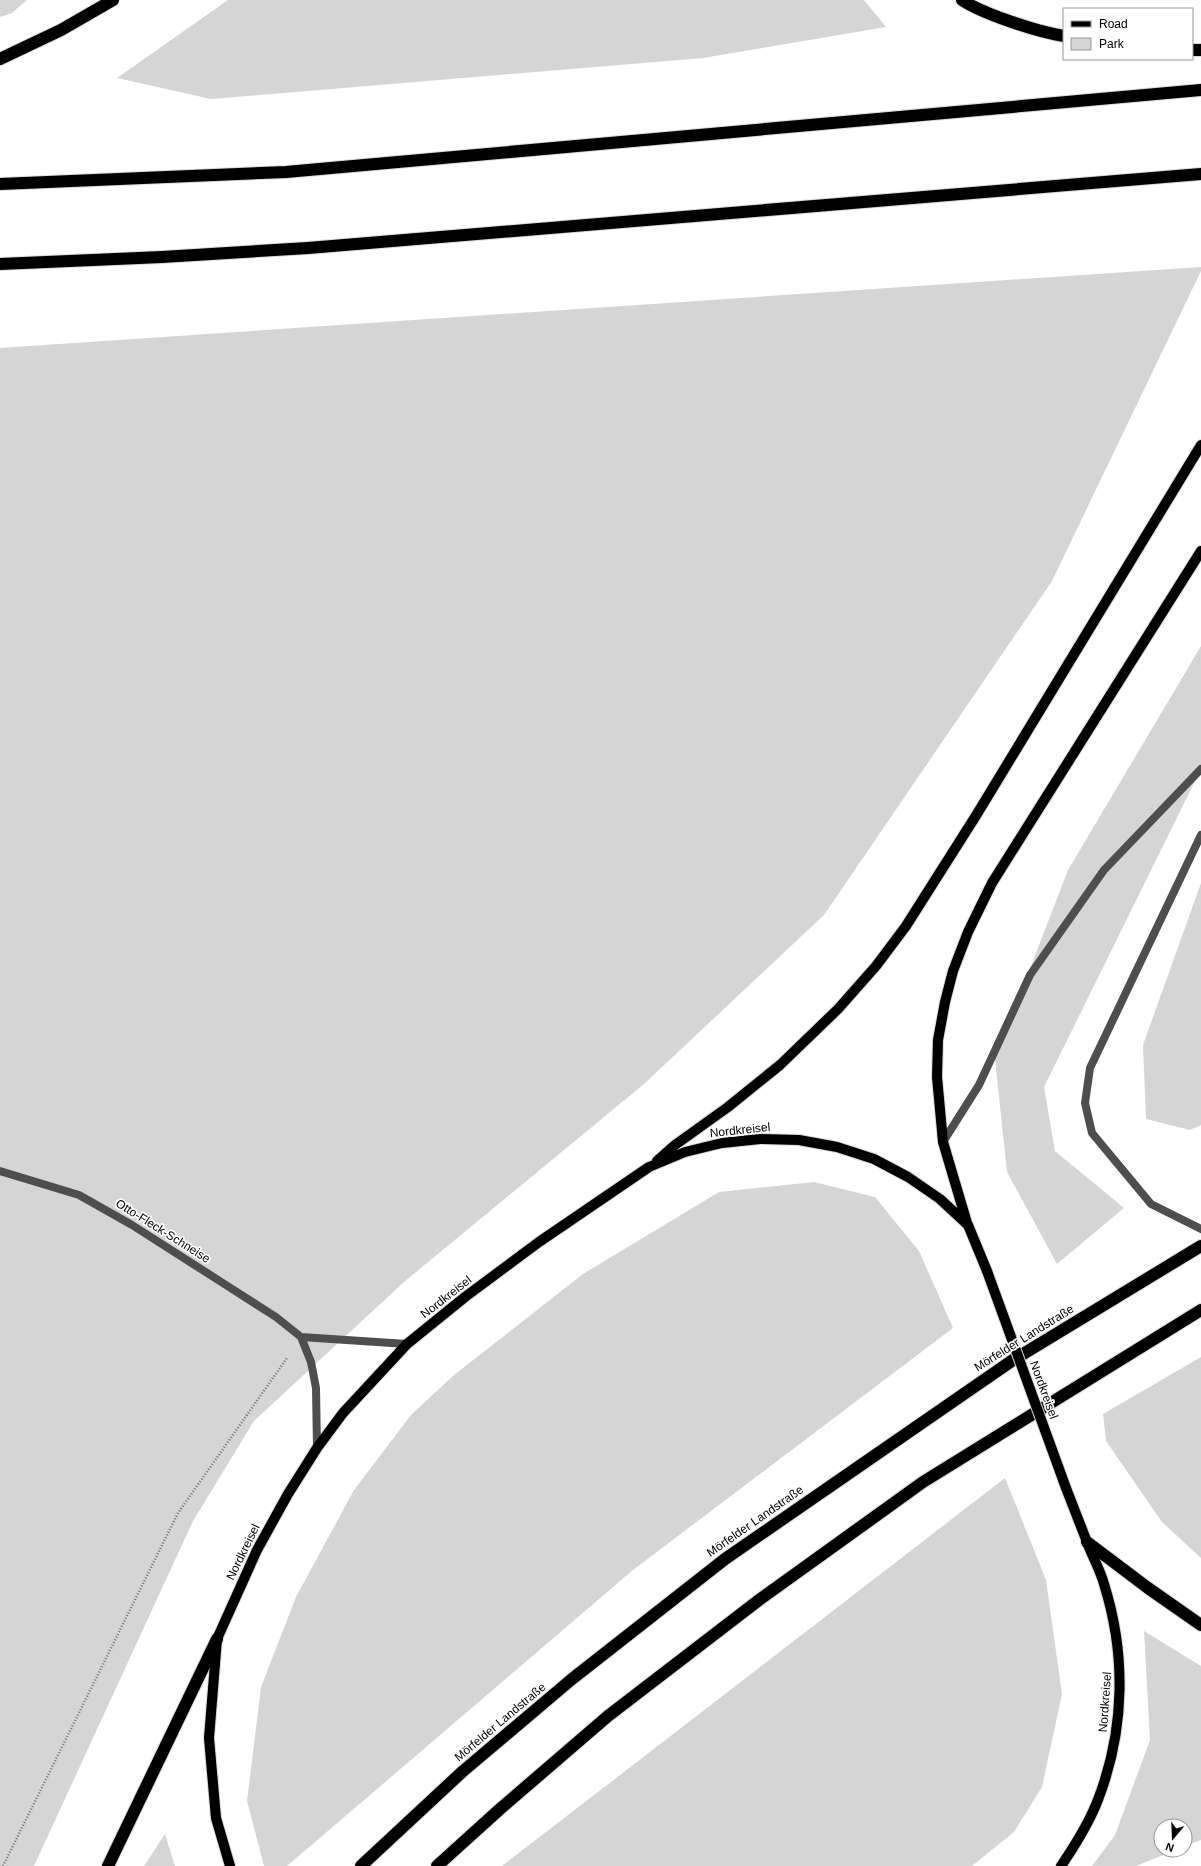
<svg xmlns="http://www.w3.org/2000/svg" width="1201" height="1866" viewBox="0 0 1201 1866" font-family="Helvetica,sans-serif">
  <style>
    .green { fill: #d5d5d5 }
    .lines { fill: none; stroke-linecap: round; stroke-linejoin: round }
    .primary-casing { stroke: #dbdbdb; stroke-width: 12 }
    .highway-casing { stroke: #dbdbdb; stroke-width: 14 }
    .path { stroke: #707070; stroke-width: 2.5; stroke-dasharray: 1 2; stroke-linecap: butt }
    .lane { stroke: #4e4e4e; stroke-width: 8 }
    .street { stroke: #4e4e4e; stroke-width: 8 }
    .primary { stroke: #000; stroke-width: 10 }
    .highway { stroke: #000; stroke-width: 12 }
    .primary-bridge-casing { stroke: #dbdbdb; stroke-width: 12; stroke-linecap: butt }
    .primary-bridge { stroke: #000; stroke-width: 10 }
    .labels { text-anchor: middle; stroke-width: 3.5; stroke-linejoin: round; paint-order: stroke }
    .street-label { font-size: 12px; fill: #000; stroke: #fff }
  </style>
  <rect width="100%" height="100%" fill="#fff"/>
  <path class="green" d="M0,0H27L12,13L0,17Z
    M228,0H864L886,27L703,58L211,99L117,78Z
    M1201,267V271L1052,581L824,915L644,1084L404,1282L254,1421L193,1521L34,1866H0V348Z
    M1201,646V769L1044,1087L1055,1151L1124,1208L1057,1264L1007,1172L995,1059L1068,870Z
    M1201,883V1125L1190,1130L1146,1119L1143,1045Z
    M814,1182L875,1197L919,1251L953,1328L633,1570L287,1866H264L247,1801L261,1687L296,1597L354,1490L411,1415L454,1375L583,1274L719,1192Z
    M1201,1357V1558L1162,1522L1106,1441L1103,1414Z
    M1005,1478L1046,1580L1062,1694L1042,1787L1014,1832L972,1866H502Z
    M1144,1631L1201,1666V1840L1185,1846V1826H1161V1850H1176L1136,1866H1092L1115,1835L1150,1740Z
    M165,1834L175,1866H144Z"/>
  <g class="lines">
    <g class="primary-casing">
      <path id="primary" d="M657,1161L675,1145L728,1107L780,1065L838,1009L876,966L906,926L977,814L1201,445
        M967,1223L943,1142L937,1077L938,1040L945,1002L953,971L968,932L992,883L1201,551
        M230,1866L216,1818L209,1738L217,1639L257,1550L288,1494L317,1448L343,1413L407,1344L465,1297L539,1242L649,1167L685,1152L722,1143L760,1139L799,1140L837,1147L874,1159L908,1177L940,1199L968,1225L987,1271
        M1061,1866C1076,1844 1090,1822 1099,1797C1125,1728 1126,1654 1104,1584C1100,1569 1092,1556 1087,1542C1080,1524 1073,1506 1066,1488"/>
    </g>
    <g class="highway-casing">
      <path id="highway" d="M962,0C983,14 1038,32 1064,36
        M1192,50H1201
        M0,59L61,30L113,0
        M0,184L286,172L1201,90
        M0,264L162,257L308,248L1201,174
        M1087,1542L1148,1588L1201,1625
        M108,1866L217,1639
        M361,1866L462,1772L572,1679L725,1559L1013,1360L1201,1246
        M437,1866L500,1809L608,1716L759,1600L923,1482L1201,1310"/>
    </g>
    <path class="path" d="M3,1866L178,1513L287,1358"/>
    <path class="lane" d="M1201,835L1090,1068L1085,1103L1092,1133L1151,1204L1201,1229
      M943,1142L979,1085L1030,975L1104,870L1201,769"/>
    <path class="street" d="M0,1171L79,1195L132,1225L215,1278L276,1317L301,1337L311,1362L316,1388L317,1448
      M301,1337L407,1344"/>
    <use href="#primary" class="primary"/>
    <use href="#highway" class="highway"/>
    <g class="primary-bridge-casing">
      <path id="primary-bridge" d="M987,1271L1066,1488"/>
    </g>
    <use href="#primary-bridge" class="primary-bridge"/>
  </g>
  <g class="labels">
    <g class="street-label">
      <text transform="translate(740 1130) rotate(-6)" y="4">Nordkreisel</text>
      <text transform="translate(163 1231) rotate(32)" y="4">Otto-Fleck-Schneise</text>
      <text transform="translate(446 1297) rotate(-38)" y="4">Nordkreisel</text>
      <text transform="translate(1024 1338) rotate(-32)" y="4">Mörfelder Landstraße</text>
      <text transform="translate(1044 1390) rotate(70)" y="4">Nordkreisel</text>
      <text transform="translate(755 1521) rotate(-35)" y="4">Mörfelder Landstraße</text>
      <text transform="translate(243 1552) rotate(-64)" y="4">Nordkreisel</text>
      <text transform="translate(1105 1702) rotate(-86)" y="4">Nordkreisel</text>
      <text transform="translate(500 1722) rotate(-40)" y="4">Mörfelder Landstraße</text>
    </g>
  </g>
  <rect x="1063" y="8" width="130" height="52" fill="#ffffff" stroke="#999999"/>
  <rect x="1071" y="21" width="20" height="6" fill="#000000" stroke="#999999"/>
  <text x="1099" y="28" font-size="12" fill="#000000">Road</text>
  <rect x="1071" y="38" width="20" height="12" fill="#d5d5d5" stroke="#999999"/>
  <text x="1099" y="48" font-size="12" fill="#000000">Park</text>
  <g transform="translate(1173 1838) rotate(199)"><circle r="19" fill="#ffffff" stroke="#999999"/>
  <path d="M0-3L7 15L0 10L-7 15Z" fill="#000000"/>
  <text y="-6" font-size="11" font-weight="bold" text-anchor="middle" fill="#000000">N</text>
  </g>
</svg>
